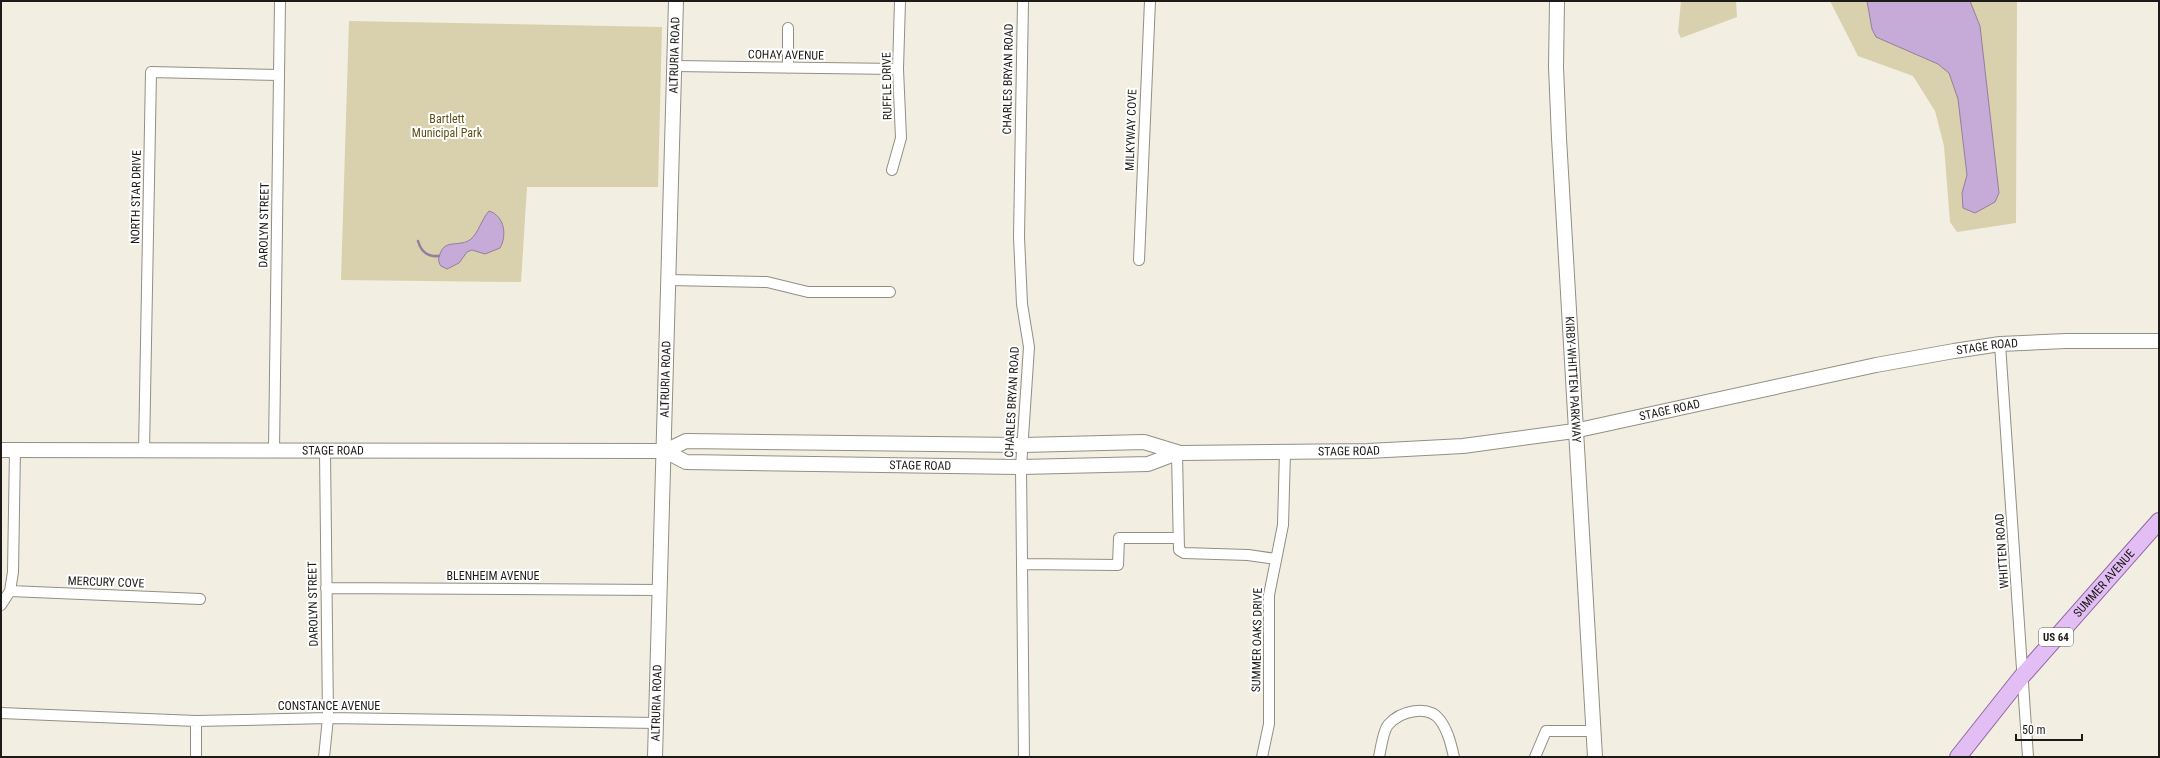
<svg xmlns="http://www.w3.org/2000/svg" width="2160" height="758" viewBox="0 0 2160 758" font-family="'Roboto Condensed',sans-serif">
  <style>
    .green { fill: #d9d0ae }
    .water { fill: #c6aad7; stroke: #937f9d }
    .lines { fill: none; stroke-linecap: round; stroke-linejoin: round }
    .stream { stroke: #937f9d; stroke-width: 2.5 }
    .street-casing { stroke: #928f83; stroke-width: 12 }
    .secondary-casing { stroke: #928f83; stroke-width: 16 }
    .primary-casing { stroke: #9069a3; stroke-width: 18 }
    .street { stroke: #fff; stroke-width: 10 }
    .secondary { stroke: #fff; stroke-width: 14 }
    .primary { stroke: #e2bef5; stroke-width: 16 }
    .labels { text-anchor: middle; stroke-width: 4; stroke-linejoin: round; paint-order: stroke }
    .shield { fill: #fff; stroke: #605f5d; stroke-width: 1 }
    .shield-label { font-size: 11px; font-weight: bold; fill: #1c1b17 }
    .street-label { font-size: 12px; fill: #1c1b17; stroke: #fff }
    .park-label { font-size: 12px; fill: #5f5012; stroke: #fff }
  </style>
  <rect width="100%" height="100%" fill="#f2efe2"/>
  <path class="green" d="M1681,1H1736L1737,17L1681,38L1678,32Z
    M1830,1H2017L2016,223L1957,232L1950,222L1944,146L1935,111L1913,76L1858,56Z
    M349,21L662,27L658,187H527L521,282L341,280Z"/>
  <path class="water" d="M1867,1H1970L1980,26L1999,193L1995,202L1975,213L1963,208L1962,193L1967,175L1958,99L1949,73L1938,64L1876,37L1872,29Z
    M489,211C505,216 507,236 500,248L485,254L472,250L467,252L459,263L447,269L441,266C438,262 438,258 440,254C445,238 460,248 471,239C479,232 481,220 489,211Z"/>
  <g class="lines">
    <path class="stream" d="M418,241C421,252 428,257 439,256"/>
    <g class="street-casing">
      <path id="street" d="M1023,1L1019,237L1022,304L1029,347L1021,467L1024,757
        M788,28V68
        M674,66L898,69
        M892,170L901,138L898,69L900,1
        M1139,260L1150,1
        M669,280L767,282L808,292H890
        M2000,344L2028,757
        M274,450L280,1
        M144,451L151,72L279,75
        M1177,453L1179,550L1184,553L1248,555L1276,559
        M1022,564L1118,565L1119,538H1178
        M326,588L660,590
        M10,591L200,599
        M1,605L10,591L13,572L15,449
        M1,713L196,721L328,718L657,723
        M196,757V721
        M324,757L328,718L325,450
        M1262,757L1269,724V595L1283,525L1285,452
        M1379,757C1381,748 1383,731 1388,725C1400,711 1428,704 1440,720C1448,731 1451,744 1454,757
        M1535,757L1546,731H1594"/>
    </g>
    <g class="secondary-casing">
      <g id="secondary">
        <path id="s1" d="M1557,1L1556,67L1559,138L1595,757"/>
        <path id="s2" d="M1,450L665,451L686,462L1021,467L1148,464L1177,453"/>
        <path id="s3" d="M665,451L686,441L1023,445L1144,442L1180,453L1368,451L1463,446L1574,431L1876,365L1954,351L2000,344L2066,341H2159"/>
        <path id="s4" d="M655,757L676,1"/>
      </g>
    </g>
    <g class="primary-casing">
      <g id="primary">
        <path id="s5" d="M1958,757L2023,675L2159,521"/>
      </g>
    </g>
    <use href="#street" class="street"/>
    <use href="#secondary" class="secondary"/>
    <use href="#primary" class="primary"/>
  </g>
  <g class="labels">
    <rect class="shield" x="2039" y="628" width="34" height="18" rx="3"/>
    <g class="shield-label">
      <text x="2056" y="641">US 64</text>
    </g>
    <g class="street-label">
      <text dy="4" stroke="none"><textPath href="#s4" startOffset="702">ALTRURIA ROAD</textPath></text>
      <text transform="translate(786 55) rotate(1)" y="4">COHAY AVENUE</text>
      <text transform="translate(1008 79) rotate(-89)" y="4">CHARLES BRYAN ROAD</text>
      <text transform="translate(887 86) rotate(-91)" y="4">RUFFLE DRIVE</text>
      <text transform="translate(1131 130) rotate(-88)" y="4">MILKYWAY COVE</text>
      <text transform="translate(136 197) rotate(-89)" y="4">NORTH STAR DRIVE</text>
      <text transform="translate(264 225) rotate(-89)" y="4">DAROLYN STREET</text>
      <text dy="4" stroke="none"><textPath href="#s3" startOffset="1336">STAGE ROAD</textPath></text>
      <text dy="4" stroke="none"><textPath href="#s4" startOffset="378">ALTRURIA ROAD</textPath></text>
      <text dy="4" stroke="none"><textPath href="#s1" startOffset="379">KIRBY-WHITTEN PARKWAY</textPath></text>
      <text transform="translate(1012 402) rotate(-87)" y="4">CHARLES BRYAN ROAD</text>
      <text dy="4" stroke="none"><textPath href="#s3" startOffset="1012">STAGE ROAD</textPath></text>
      <text dy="4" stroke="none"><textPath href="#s2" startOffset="332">STAGE ROAD</textPath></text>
      <text dy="4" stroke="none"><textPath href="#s3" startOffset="688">STAGE ROAD</textPath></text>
      <text dy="4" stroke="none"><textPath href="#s2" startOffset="922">STAGE ROAD</textPath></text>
      <text transform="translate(2002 551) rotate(-94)" y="4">WHITTEN ROAD</text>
      <text x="493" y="580">BLENHEIM AVENUE</text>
      <text transform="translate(106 582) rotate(2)" y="4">MERCURY COVE</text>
      <text dy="4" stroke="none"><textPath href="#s5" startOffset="227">SUMMER AVENUE</textPath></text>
      <text transform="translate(313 604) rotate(-91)" y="4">DAROLYN STREET</text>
      <text transform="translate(1257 640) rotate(-89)" y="4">SUMMER OAKS DRIVE</text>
      <text dy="4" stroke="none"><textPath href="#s4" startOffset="54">ALTRURIA ROAD</textPath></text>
      <text x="329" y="710">CONSTANCE AVENUE</text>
    </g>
    <g class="park-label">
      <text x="447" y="123">Bartlett<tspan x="447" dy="14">Municipal Park</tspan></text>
    </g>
  </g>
  <rect width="2160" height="758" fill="none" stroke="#1c1b17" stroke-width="4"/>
  <path d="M2016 734v6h66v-6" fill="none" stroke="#1c1b17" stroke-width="2"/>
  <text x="2022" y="734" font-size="12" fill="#1c1b17" stroke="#ffffff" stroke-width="3" paint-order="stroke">50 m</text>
</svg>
